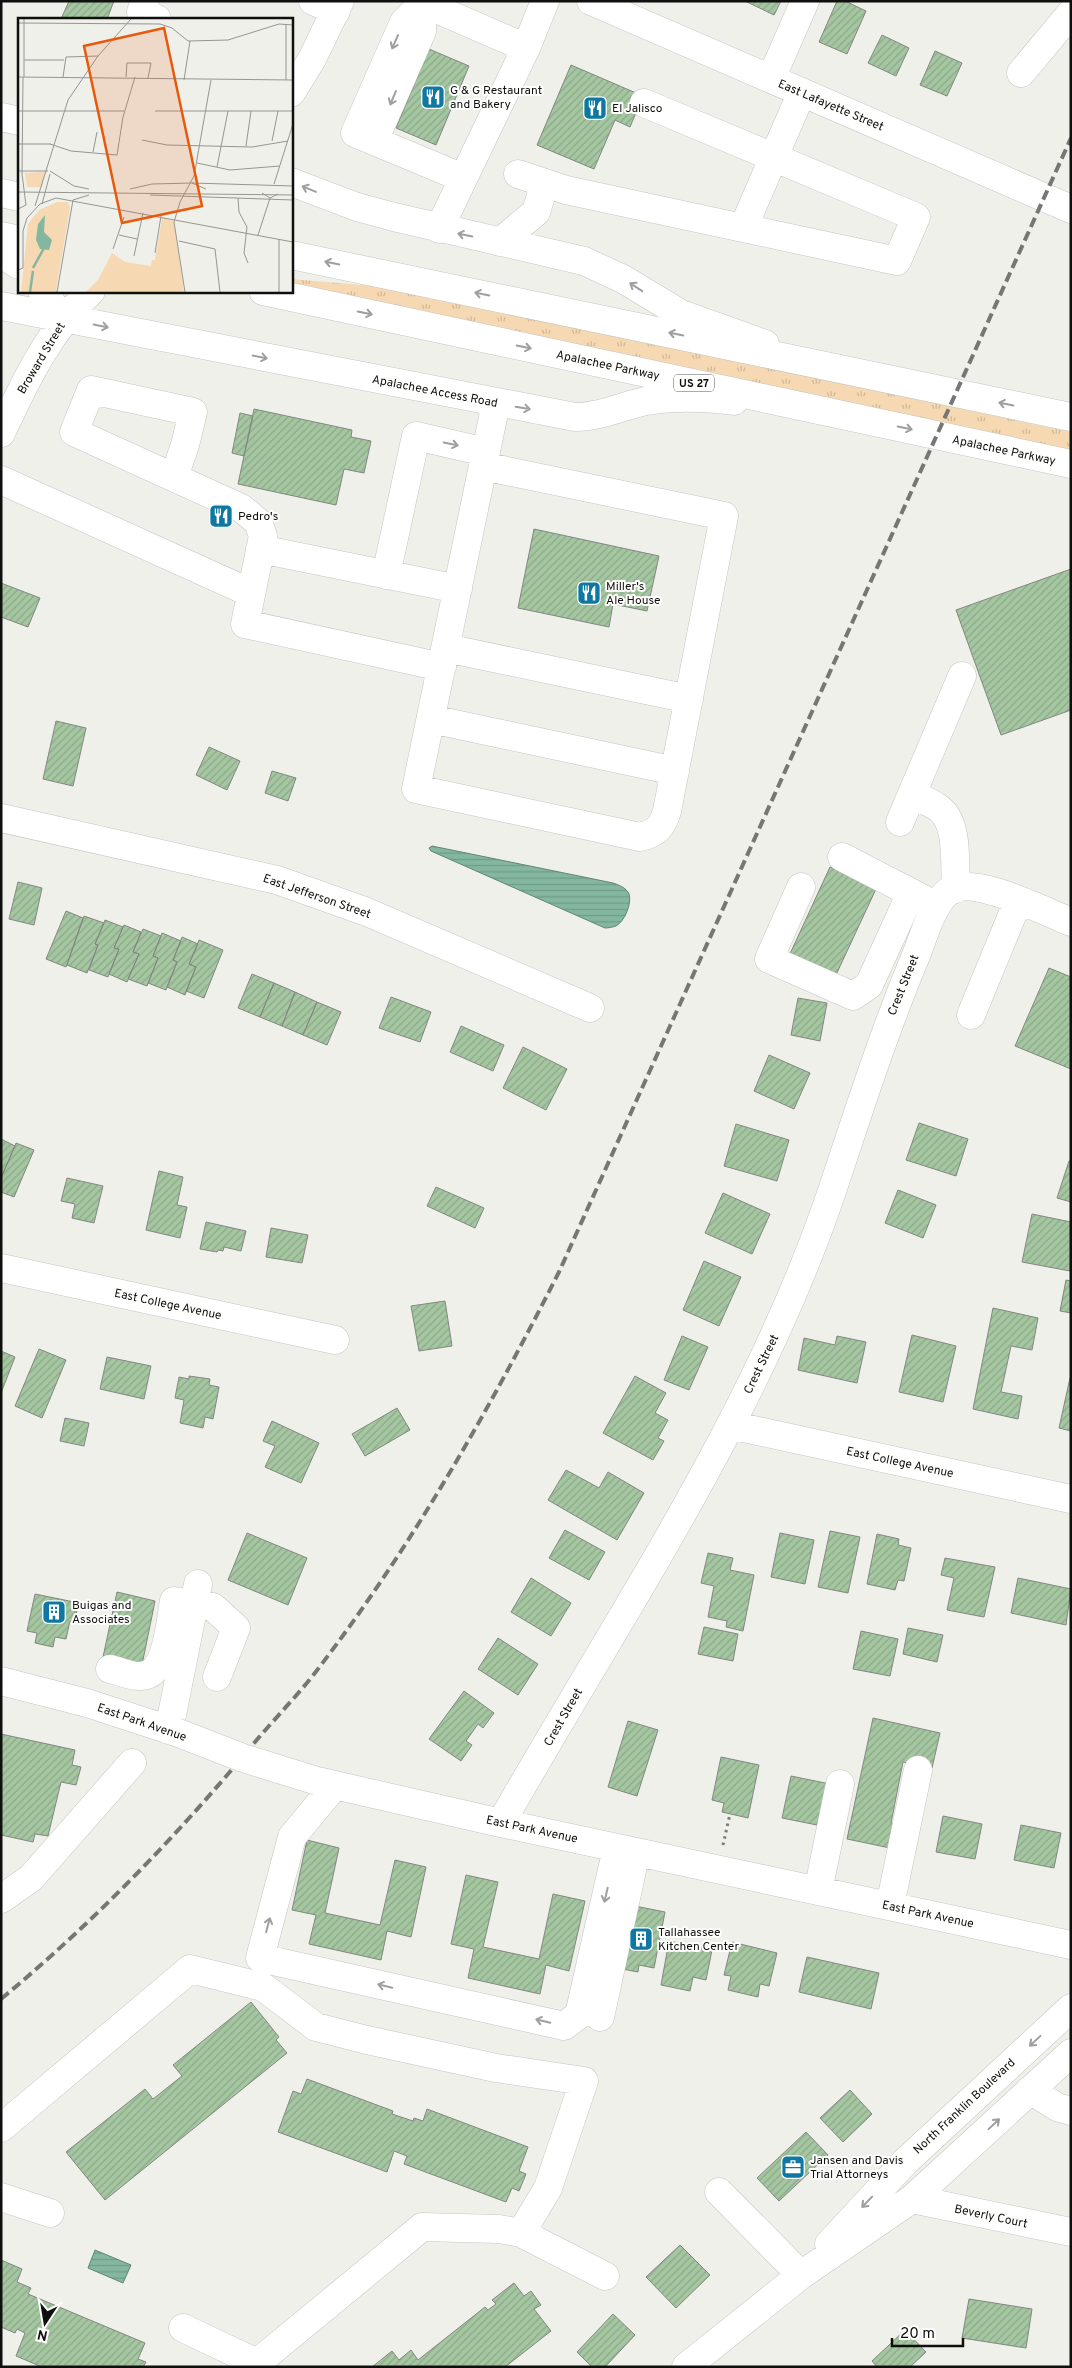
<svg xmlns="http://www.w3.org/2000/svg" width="1072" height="2368" viewBox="0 0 1072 2368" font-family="Overpass,sans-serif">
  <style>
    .grass { fill: url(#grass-tufts) }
    .water { fill: url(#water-rules); stroke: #618574 }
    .building { fill: url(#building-hatch); stroke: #838782 }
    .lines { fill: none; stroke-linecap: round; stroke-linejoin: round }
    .minor-casing { stroke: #c5c6c0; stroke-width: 29 }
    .major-casing { stroke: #c5c6c0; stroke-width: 29 }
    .path { stroke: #7a7b77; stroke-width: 3; stroke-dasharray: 2.5 4; stroke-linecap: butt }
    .minor { stroke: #fff; stroke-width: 28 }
    .major { stroke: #fff; stroke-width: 28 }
    .rail { stroke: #767773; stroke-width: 4; stroke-dasharray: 10 5; stroke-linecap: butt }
    .minor-bridge-casing { stroke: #c5c6c0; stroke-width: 29; stroke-linecap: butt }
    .minor-bridge { stroke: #fff; stroke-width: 28 }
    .oneway { stroke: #9f9f9f }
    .labels { text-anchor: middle; stroke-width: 4; stroke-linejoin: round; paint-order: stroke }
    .shield { fill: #fffffe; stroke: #575856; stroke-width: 1 }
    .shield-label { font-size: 11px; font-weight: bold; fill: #0f100e }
    .poi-label { font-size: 12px; fill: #0f100e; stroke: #fffffe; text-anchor: start }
    .street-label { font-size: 12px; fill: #0f100e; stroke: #fffffe }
    .inset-river { fill: none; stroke: #84b79f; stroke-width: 2.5 }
    .inset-road { fill: none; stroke: #959692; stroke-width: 1 }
    .view { fill: #e8590c; fill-opacity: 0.15; stroke: #e8590c; stroke-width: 2.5 }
    .inset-edge { fill: none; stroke: #0f100e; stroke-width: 2.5 }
  </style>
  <defs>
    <pattern id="grass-tufts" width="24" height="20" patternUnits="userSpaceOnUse" patternTransform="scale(1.25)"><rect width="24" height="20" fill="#f6d8b2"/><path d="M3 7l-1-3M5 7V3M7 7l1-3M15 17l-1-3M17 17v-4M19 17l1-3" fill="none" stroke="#d2b898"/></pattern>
    <pattern id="water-rules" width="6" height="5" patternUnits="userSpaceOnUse" patternTransform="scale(1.25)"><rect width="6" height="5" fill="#84b79f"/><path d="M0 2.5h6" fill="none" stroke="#719c88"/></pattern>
    <pattern id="building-hatch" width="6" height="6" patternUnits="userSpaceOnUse" patternTransform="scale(1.25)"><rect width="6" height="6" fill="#a4c6a0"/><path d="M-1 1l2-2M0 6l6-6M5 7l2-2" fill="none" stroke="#8ca989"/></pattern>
  </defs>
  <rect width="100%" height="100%" fill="#eff0ea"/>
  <path class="grass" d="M291,279L374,286L408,292L1071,432V451L291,284Z"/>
  <path class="water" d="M432,846L613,883C618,885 626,887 629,894C632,903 625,921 616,926C613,927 608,928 605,928L431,851L429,848Z
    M95,2250L131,2265L123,2283L88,2268Z"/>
  <path class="building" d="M69,1H114L107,19H61Z
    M745,1H781L774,15Z
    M837,1H845L866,11L847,54L819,42Z
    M882,35L909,48L896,76L868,63Z
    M429,49L469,66L436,145L396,128Z
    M935,51L962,63L947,96L920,85Z
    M571,65L643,96L630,127L615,120L594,169L537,145Z
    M254,409L352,430L351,437L371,441L364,473L344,469L336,505L238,484Z
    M240,413L253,416L244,456L232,453Z
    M534,529L659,556L647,611L613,604L609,627L518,608Z
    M1071,569V710L1001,735L956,610Z
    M1,583L40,598L28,627L1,617Z
    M56,721L86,728L73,786L43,779Z
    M209,747L240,761L227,790L196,775Z
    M272,771L296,778L288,801L265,793Z
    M830,867L876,889L835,977L789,956Z
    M18,882L42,888L34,925L9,919Z
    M66,911L83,918L66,967L46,959Z
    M84,916L104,923L95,944L98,945L87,973L67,965Z
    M105,920L123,927L114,948L119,949L108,977L89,970L98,945L95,944Z
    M124,925L141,932L133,952L139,954L127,982L109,974L119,949L114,948Z
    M143,929L161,936L153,956L158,958L147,986L128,979L139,954L133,952Z
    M162,933L181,941L173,960L177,962L166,990L148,983L158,958L153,956Z
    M182,937L198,944L189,964L196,967L185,995L167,987L177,962L173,960Z
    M199,940L223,950L204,998L186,991L196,967L189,964Z
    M1049,968L1071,977V1069L1015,1046Z
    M252,974L274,983L260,1017L238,1008Z
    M274,983L295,992L282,1026L260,1017Z
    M295,992L317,1002L303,1035L282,1026Z
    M391,997L431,1012L420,1042L379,1028Z
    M798,998L827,1003L820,1041L791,1035Z
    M317,1002L341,1012L327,1045L303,1035Z
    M461,1026L504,1045L493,1071L450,1052Z
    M523,1047L567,1069L546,1110L503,1088Z
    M769,1055L810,1073L794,1109L754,1091Z
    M919,1123L968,1139L956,1176L906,1160Z
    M736,1124L789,1140L777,1181L724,1166Z
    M1,1139L15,1146L1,1178Z
    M16,1143L34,1150L14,1197L1,1192V1178Z
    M1069,1161H1071V1202L1057,1198Z
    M159,1171L183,1177L177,1205L187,1207L180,1238L146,1230Z
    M67,1178L103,1186L94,1223L72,1218L75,1204L61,1201Z
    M436,1187L484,1208L475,1228L427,1206Z
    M898,1190L936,1205L923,1238L885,1223Z
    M723,1193L770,1214L752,1254L705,1233Z
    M1032,1214L1071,1222L1070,1271L1022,1262Z
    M206,1222L246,1231L241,1251L224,1247L223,1251L218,1250L217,1252L200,1249Z
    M271,1228L308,1235L302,1263L266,1257Z
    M704,1261L741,1277L719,1326L683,1310Z
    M1066,1280L1071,1281V1313L1060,1311Z
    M445,1301L452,1346L419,1351L411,1306Z
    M993,1308L1038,1318L1032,1350L1011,1346L1001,1392L1022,1396L1018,1419L973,1409Z
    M912,1335L956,1346L943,1402L899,1392Z
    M682,1336L708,1347L689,1390L664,1380Z
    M837,1336L866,1342L857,1383L798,1370L804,1338L835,1345Z
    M39,1349L66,1360L42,1418L15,1406Z
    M1,1351L15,1357L1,1393Z
    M107,1357L151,1366L144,1399L100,1389Z
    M189,1376L210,1379L209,1385L219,1387L213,1419L205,1417L203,1428L180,1423L184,1400L175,1398L179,1377L189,1379Z
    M635,1376L666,1393L655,1413L668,1420L658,1438L664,1441L653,1460L603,1433Z
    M1070,1378H1071V1431L1059,1428Z
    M397,1408L410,1430L365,1456L352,1434Z
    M65,1418L89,1423L84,1446L60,1441Z
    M272,1421L319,1443L301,1483L265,1467L275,1446L263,1441Z
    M566,1470L599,1488L608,1472L644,1493L617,1540L548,1500Z
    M565,1530L605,1552L589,1580L549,1558Z
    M830,1531L860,1537L848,1593L818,1587Z
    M247,1533L307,1558L288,1605L228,1580Z
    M780,1533L814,1540L805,1584L771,1577Z
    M877,1534L899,1539L898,1545L911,1548L904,1581L898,1580L895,1590L867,1584Z
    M708,1553L733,1558L730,1570L754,1575L743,1631L726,1627L727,1621L708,1617L714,1586L701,1583Z
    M945,1558L995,1567L984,1617L947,1610L954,1578L941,1575Z
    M531,1578L571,1603L551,1636L511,1612Z
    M1018,1578L1071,1589L1066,1625L1011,1613Z
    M117,1592L155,1601L142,1665L103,1657Z
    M35,1594L79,1603L74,1622L70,1621L66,1639L55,1637L53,1647L35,1643L37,1633L27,1631Z
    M704,1627L738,1634L733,1661L698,1654Z
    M908,1628L943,1635L937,1662L903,1654Z
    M861,1631L898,1639L890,1676L853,1669Z
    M498,1638L538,1664L518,1695L478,1669Z
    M464,1691L494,1713L483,1728L478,1724L466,1741L472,1745L461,1761L429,1739Z
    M873,1718L940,1733L932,1768L903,1762L891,1823L895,1824L890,1848L847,1839Z
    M628,1721L658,1730L637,1796L608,1787Z
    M1,1734L75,1750L72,1765L81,1767L76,1785L61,1782L48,1836L35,1834L33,1842L1,1835Z
    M721,1757L759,1765L748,1818L722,1812L724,1803L712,1800Z
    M791,1776L830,1784L822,1826L782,1818Z
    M943,1816L982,1824L975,1859L936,1852Z
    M1021,1825L1061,1833L1054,1868L1014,1860Z
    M307,1840L339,1848L325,1913L380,1925L395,1860L426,1867L411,1937L387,1931L381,1960L309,1944L316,1915L292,1910Z
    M466,1875L498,1882L483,1947L539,1959L553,1894L585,1901L569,1971L546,1965L540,1994L468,1978L474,1949L451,1944Z
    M630,1905L665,1912L654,1968L639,1965L638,1972L617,1968Z
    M669,1941L712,1950L706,1980L693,1977L690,1991L661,1985Z
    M732,1942L777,1953L769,1986L760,1984L758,1997L728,1990L731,1976L724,1975Z
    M807,1957L879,1973L871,2009L799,1992Z
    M251,2002L279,2037L276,2040L287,2053L105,2200L66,2152L145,2089L153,2099L182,2076L173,2065Z
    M307,2079L393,2111L392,2114L413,2121L414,2118L423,2121L427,2109L528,2147L519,2171L526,2174L519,2191L512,2188L506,2202L404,2164L407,2156L394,2151L387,2172L278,2132L293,2091L301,2094Z
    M850,2090L872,2114L843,2142L820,2118Z
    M806,2132L828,2155L779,2201L757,2178Z
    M680,2245L710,2275L676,2308L646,2277Z
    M1,2260L22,2269L17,2282L31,2288L28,2294L145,2343L138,2359L146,2362L143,2367H42L16,2356L25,2333L17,2329L15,2333L1,2327Z
    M514,2283L524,2296L531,2291L541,2305L534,2309L551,2331L505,2367H372L392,2351L399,2360L411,2350L418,2360L485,2307L488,2310L496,2304L492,2300Z
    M969,2299L1032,2309L1026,2348L962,2338Z
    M613,2314L635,2335L605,2367H592L577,2352Z
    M905,2330L926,2352L910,2367H877L872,2361Z"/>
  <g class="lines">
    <g class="minor-casing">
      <path id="minor" d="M145,1L141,12L157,19
        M313,1L336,11
        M591,1L1071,209
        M423,3L404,22L355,133L463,178
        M423,3L526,48
        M1021,73L1071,13
        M771,79L805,1
        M291,93L312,59L340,1
        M1,117L19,121
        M374,141L422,31L423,3
        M518,174L566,190L897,261L916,217L644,103
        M291,182L357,207L394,217L584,261L623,279L681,314L765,344
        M743,228L802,92
        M439,229L526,48L545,1
        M500,242L536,212L545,183
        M1,306L575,417C600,417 622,406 646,401C675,396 705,397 734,401
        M1,433C25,382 49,330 91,291
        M483,466L724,516L667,811C662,827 657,833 640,837L416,789L496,403
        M174,477L185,445L193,412L91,390L74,432L241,508L258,522L263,536L245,624L442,667
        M1,480L251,593
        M260,549L458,589
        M386,575L416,436L486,452
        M446,648L689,699
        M431,719L675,771
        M912,794C920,798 929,802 937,807C960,821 954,865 956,889
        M1,818L277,880L367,912L590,1008
        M900,822L962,676
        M842,857L927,901
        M801,887L769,959L853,996L869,985L911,893
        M971,1015L1018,901
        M1,1268L335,1340
        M730,1425L1071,1499
        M110,1669C119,1671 132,1677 141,1676C168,1675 170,1621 174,1601L213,1607L236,1628L217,1677
        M1,1681L87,1703L176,1732
        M169,1730L198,1584
        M317,1781L501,1823L1071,1945
        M335,1785L292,1837L260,1958L564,2026L579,2015L617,1848
        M501,1823C619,1615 758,1414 834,1185C860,1107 885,1029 917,953C924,935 933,903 949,891C972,874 1046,912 1071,922
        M818,1891L840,1784
        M1,1899L31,1878L132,1763
        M890,1906L918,1770
        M600,2017L636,1852
        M1030,2090L1057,2107L1071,2111
        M1,2128L190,1969L263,1987L316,2027L367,2040L496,2068L584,2081L548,2188L521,2233
        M719,2192L801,2275
        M1,2197L50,2213
        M912,2199L1071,2232
        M829,2244L906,2161L1071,2008
        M183,2328L257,2363
        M256,2367L257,2363L422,2227L499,2229L521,2233L605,2276
        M686,2367L801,2275L912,2199L1071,2053"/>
    </g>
    <g class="major-casing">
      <path id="major" d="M1,193L19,197
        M1,236L19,240
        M1,254L19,265
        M291,255L1071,417
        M42,291L64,319
        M263,291L1071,464"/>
    </g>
    <path class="path" d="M723,1845L730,1814"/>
    <use href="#minor" class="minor"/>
    <use href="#major" class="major"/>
    <path class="rail" d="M1,1999C94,1922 178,1835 255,1742C277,1716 301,1692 321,1665C414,1543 490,1408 559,1272L1071,138"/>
    <g class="minor-bridge-casing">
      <path id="minor-bridge" d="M176,1732L243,1758L317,1781"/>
    </g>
    <use href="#minor-bridge" class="minor-bridge"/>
  </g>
  <defs><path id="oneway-shaft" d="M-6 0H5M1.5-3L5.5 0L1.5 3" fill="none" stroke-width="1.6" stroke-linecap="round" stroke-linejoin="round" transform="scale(1.25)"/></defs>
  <g class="oneway">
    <use href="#oneway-shaft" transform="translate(395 42) rotate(114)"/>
    <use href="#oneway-shaft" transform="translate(393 98) rotate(113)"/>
    <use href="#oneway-shaft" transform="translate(309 189) rotate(-158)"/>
    <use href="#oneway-shaft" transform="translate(465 235) rotate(-168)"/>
    <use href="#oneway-shaft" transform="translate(332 263) rotate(-168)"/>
    <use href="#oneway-shaft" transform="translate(636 287) rotate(-147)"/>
    <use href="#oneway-shaft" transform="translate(482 294) rotate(-168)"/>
    <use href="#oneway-shaft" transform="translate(365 313) rotate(12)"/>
    <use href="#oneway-shaft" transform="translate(101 326) rotate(11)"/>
    <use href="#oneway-shaft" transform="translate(676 334) rotate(-168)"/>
    <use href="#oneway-shaft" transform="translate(524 347) rotate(12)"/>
    <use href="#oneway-shaft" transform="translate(260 357) rotate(11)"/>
    <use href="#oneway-shaft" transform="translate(1006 404) rotate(-168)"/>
    <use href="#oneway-shaft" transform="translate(523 408) rotate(10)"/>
    <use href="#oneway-shaft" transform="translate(905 428) rotate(12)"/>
    <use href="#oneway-shaft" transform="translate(451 444) rotate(12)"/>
    <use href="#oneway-shaft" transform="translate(606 1895) rotate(103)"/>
    <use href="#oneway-shaft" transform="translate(268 1925) rotate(-75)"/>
    <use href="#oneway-shaft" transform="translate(385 1986) rotate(-167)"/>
    <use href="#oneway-shaft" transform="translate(543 2021) rotate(-167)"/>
    <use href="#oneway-shaft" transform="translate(1035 2041) rotate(137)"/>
    <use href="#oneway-shaft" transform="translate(994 2124) rotate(-43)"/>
    <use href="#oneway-shaft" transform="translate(867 2202) rotate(134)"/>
  </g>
  <defs>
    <g id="restaurant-square" transform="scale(1.25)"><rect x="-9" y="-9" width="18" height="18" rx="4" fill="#0e78a3" stroke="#fffffe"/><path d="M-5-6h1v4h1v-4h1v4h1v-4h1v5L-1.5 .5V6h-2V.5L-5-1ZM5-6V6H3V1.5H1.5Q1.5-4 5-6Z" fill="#fff"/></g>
    <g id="building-square" transform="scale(1.25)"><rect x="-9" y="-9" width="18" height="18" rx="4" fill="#0e78a3" stroke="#fffffe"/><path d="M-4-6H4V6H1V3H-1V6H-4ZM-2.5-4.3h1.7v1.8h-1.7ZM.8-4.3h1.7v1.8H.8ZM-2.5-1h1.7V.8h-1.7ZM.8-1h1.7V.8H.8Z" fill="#fff"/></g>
    <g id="office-square" transform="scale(1.25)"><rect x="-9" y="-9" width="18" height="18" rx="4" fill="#0e78a3" stroke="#fffffe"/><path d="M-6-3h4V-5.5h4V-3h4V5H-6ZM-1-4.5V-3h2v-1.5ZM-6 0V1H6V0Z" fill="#fff"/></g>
  </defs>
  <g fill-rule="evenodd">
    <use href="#restaurant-square" x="433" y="97"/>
    <use href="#restaurant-square" x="595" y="108"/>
    <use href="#restaurant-square" x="221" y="516"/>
    <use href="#restaurant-square" x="589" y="593"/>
    <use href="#building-square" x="54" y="1612"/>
    <use href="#building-square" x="641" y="1939"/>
    <use href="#office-square" x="793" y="2167"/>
  </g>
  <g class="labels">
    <rect class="shield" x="674" y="374.5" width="40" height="17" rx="4"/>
    <g class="shield-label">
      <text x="694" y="387">US 27</text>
    </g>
    <g class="poi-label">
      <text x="450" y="94">G &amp; G Restaurant<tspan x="450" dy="14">and Bakery</tspan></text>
      <text x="612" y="112">El Jalisco</text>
      <text x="238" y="520">Pedro's</text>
      <text x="606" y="590">Miller's<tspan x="606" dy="14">Ale House</tspan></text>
      <text x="72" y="1609">Buigas and<tspan x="72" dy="14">Associates</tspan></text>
      <text x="658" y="1936">Tallahassee<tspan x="658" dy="14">Kitchen Center</tspan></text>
      <text x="810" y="2164">Jansen and Davis<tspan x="810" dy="14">Trial Attorneys</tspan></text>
    </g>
    <g class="street-label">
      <text transform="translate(831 105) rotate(23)" y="4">East Lafayette Street</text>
      <text transform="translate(41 358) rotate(-59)" y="4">Broward Street</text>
      <text transform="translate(608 365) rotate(12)" y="4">Apalachee Parkway</text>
      <text transform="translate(435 391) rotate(11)" y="4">Apalachee Access Road</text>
      <text transform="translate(1004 450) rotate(12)" y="4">Apalachee Parkway</text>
      <text transform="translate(317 896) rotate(19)" y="4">East Jefferson Street</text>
      <text transform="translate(903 985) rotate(-68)" y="4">Crest Street</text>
      <text transform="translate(168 1304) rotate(12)" y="4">East College Avenue</text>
      <text transform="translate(761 1364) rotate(-64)" y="4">Crest Street</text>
      <text transform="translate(900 1462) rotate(12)" y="4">East College Avenue</text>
      <text transform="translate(563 1717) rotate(-60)" y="4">Crest Street</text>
      <text transform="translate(142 1722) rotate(19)" y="4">East Park Avenue</text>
      <text transform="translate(532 1829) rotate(12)" y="4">East Park Avenue</text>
      <text transform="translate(928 1914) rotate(12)" y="4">East Park Avenue</text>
      <text transform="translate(964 2106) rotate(-43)" y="4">North Franklin Boulevard</text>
      <text transform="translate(991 2216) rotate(12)" y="4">Beverly Court</text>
    </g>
  </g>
  <g transform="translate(18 18)">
    <rect width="275" height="275" fill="#eff0ea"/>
    <path d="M27,154L24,169H9L7,155ZM39,184H50L52,190L38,272L42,274H3L10,206L21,192ZM144,200L156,203L166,274H68L80,262L94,235L107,244L133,248L134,242H137Z" fill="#f6d8b2"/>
    <path d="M13,254H20L19,258L23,262L20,274H10L8,270L14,259Z" fill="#f6d8b2"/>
    <path d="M27,197L26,214L34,222L31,232L22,231L18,222L20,206Z" fill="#84b79f"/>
    <path class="inset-river" d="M15,250L26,230M12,274L15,253"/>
    <path class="inset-road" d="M0,5L142,6L154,10L170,23L210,22L261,6L275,7M268,7V62M6,42H46M0,59L275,62M6,59V1M45,59L48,39L80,38M108,59L109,45H133L130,60M166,62L172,23M0,93H106M137,93H275M124,122L149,127L234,129L270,123M254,123L260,93M0,126H33M32,126L53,133L99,137L105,99L117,59M228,128L233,93M75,134L79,114M179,145L212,152L262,148M199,149L210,93M0,153H30M32,153L56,168L71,171M174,165L188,171M256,166L275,106M112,171L134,166L174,165L275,168M0,174L275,177M244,175L252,180L260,176M132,177L275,182M220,180L221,194L229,209L226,235L230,245M55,182L71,177M24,186L32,156M17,188L50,82L80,38L113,1M0,191L8,187L4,156L5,59M101,217L119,221M240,217L252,180M161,223L197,231L202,274M95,231L106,199M137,235L143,198M116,238L125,195M0,252L5,250V213L9,200L22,186L38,180L275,224M39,274L55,182M167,274L156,204L162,184L176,158L193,62M261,274V221"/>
    <path class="view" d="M146,10L184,188L104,205L66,28Z"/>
    <rect width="275" height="275" class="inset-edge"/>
  </g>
  <rect width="1072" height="2368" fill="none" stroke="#0f100e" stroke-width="5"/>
  <g transform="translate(45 2323) rotate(192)" stroke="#fffffe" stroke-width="4" paint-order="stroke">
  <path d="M0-4L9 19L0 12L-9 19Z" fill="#0f100e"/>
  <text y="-8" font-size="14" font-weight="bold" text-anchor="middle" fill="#0f100e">N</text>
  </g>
  <path d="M892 2338v8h71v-8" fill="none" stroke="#0f100e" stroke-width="2.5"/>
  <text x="900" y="2338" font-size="15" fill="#0f100e" stroke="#fffffe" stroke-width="4" paint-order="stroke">20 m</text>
</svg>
